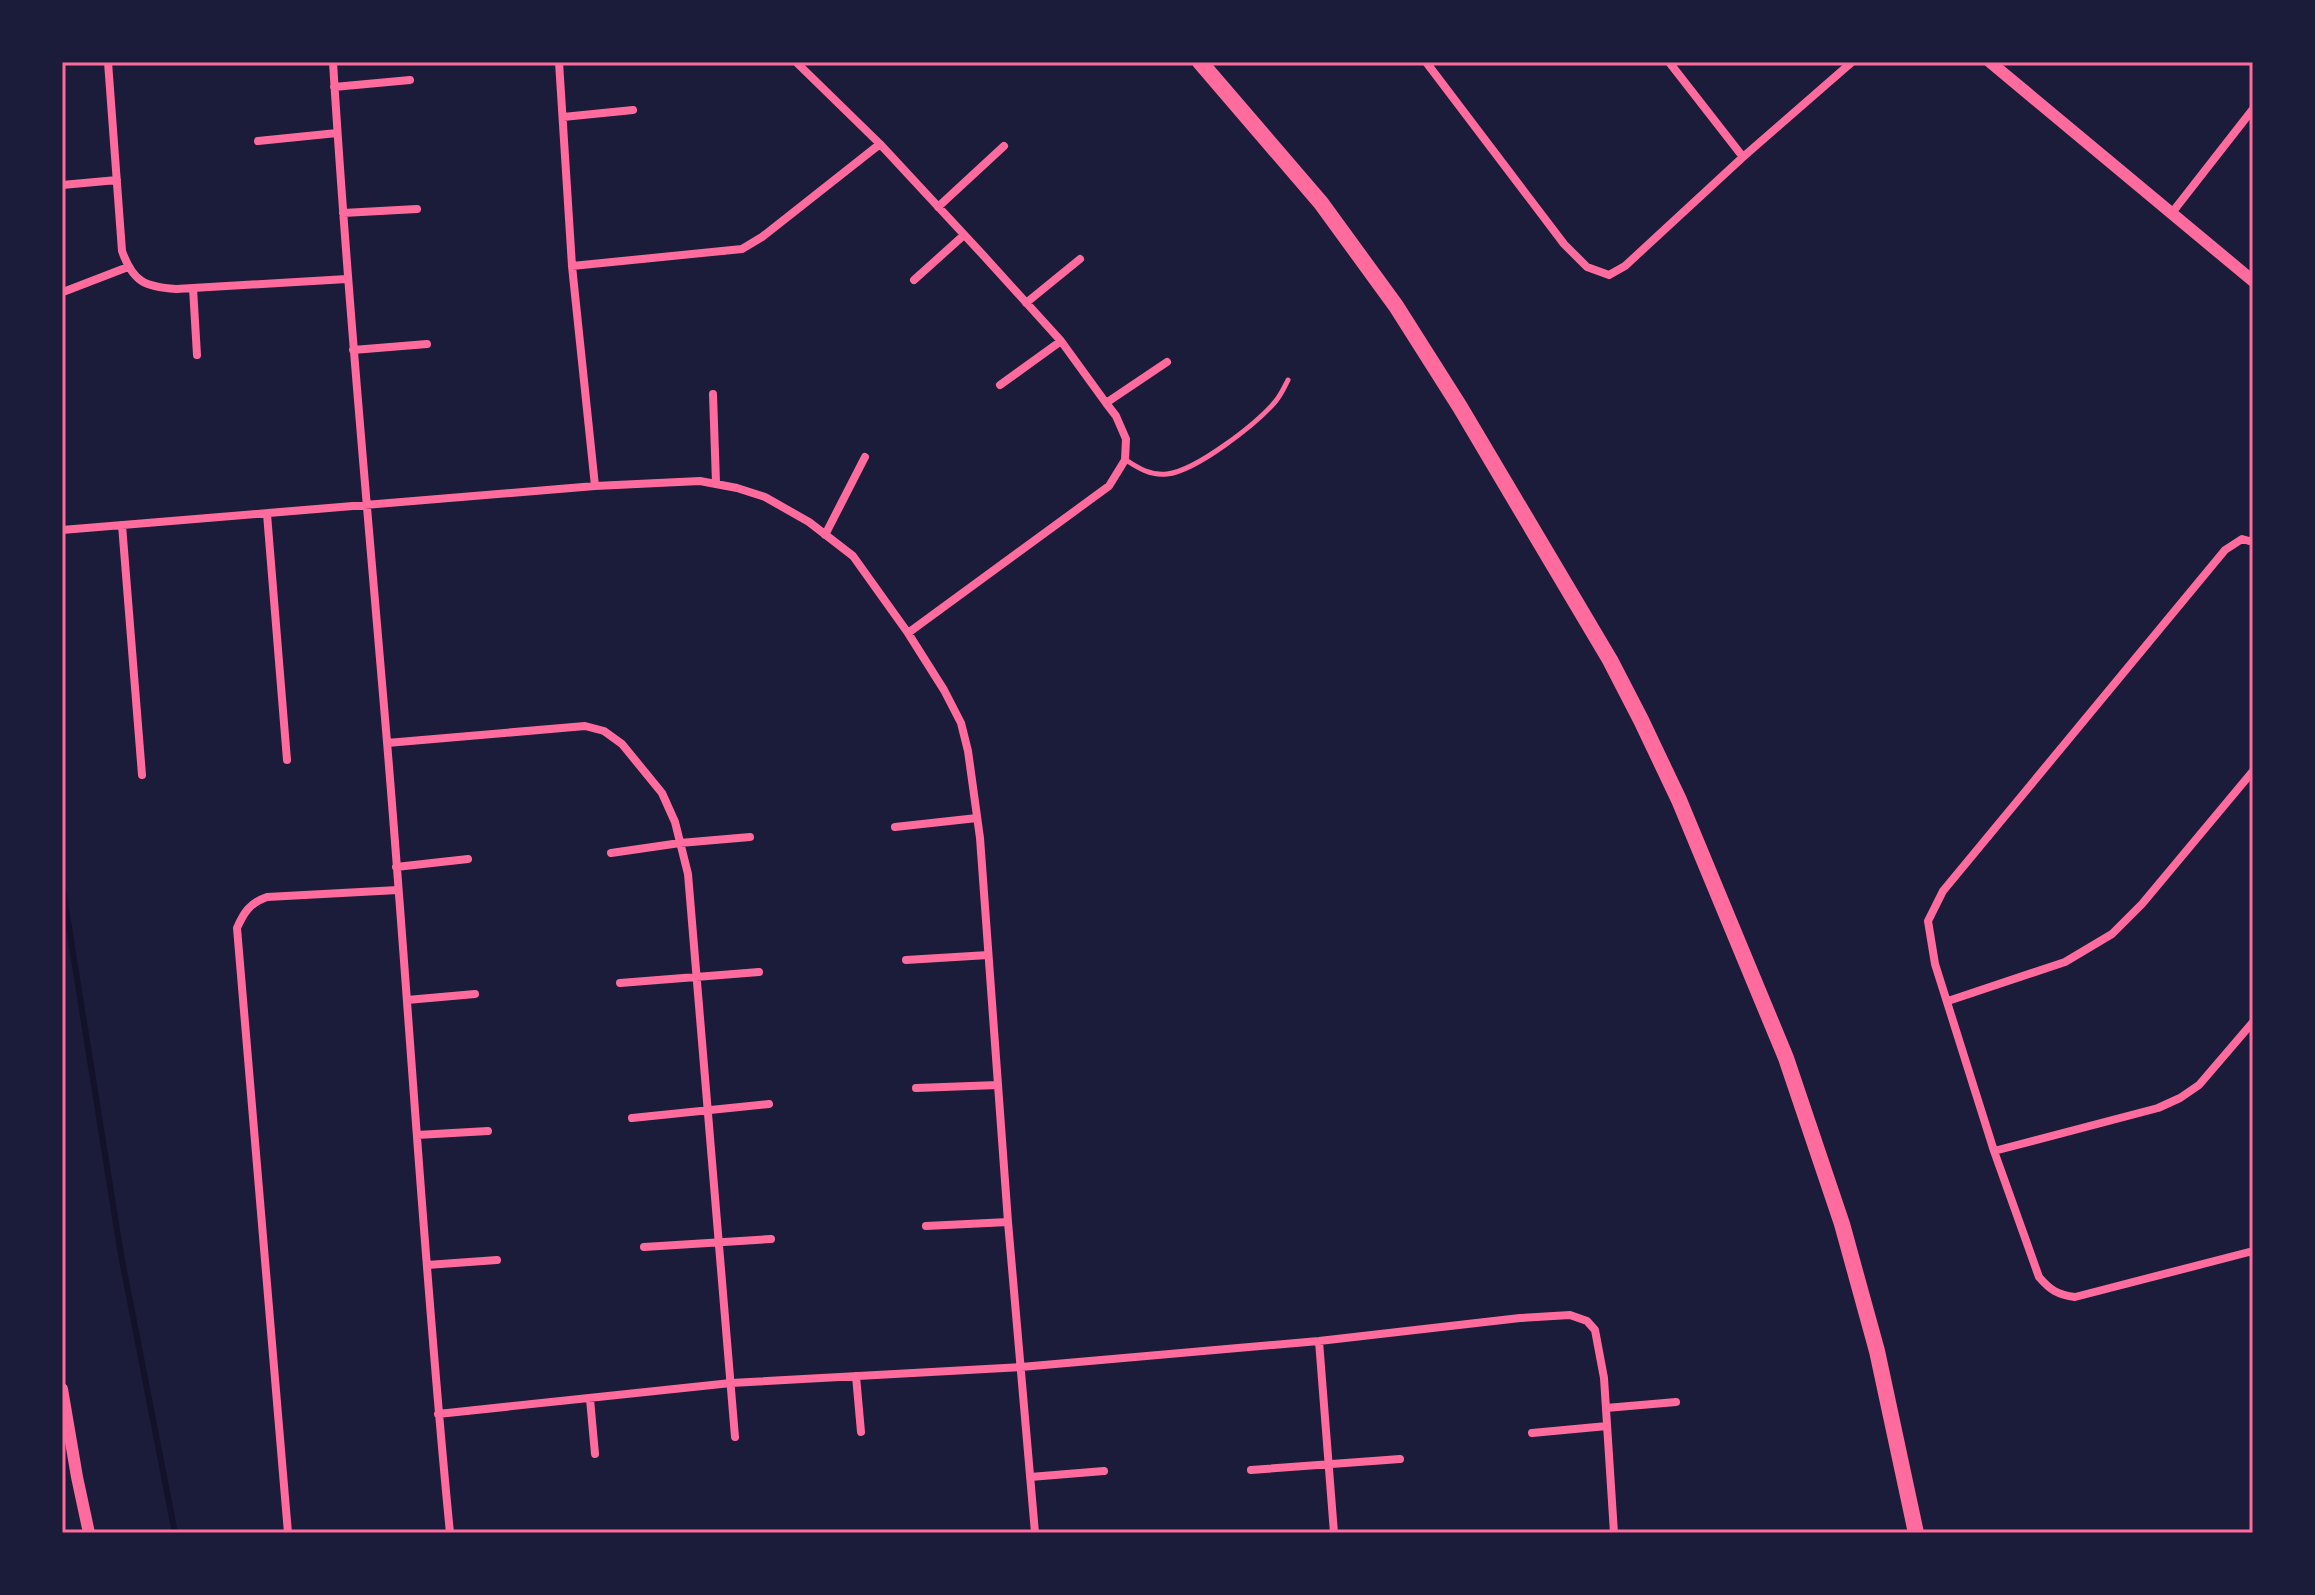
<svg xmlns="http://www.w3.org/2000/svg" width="2315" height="1595" viewBox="0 0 2315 1595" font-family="Roboto,sans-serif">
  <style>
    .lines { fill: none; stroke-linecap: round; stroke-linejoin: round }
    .stream { stroke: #12122b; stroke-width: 6 }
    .service { stroke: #ff6b9d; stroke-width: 5 }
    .minor { stroke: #ff6b9d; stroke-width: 8 }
    .tertiary { stroke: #ff6b9d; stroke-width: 12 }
    .primary { stroke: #ff6b9d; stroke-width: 16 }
    .neatline { fill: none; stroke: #ff6b9d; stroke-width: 3 }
  </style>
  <rect width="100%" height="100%" fill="#1b1b3a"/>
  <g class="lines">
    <path class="stream" d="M62,884L121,1255L175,1533"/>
    <path class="service" d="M1126,460C1138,468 1151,476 1167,474C1196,471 1256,424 1275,402C1281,395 1284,388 1288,380"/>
    <path class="minor" d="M108,62L122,251C133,282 145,287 176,289L347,279
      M333,62C347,289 368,515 387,742C409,1006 424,1270 450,1533
      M559,62L572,266L595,486
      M796,62L880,144L983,255L1061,341L1106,403L1116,416L1126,439L1125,460L1109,486L908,633
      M1426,62L1564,244L1587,267L1609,275L1625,266L1743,157L1852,62
      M1669,62L1743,157
      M334,87L410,80
      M563,117L633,110
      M258,141L337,133
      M62,185L117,180
      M938,207L1004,146
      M343,213L417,209
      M2171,214L2253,109
      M572,266L742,249L762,237L880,144
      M914,280L964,235
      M193,288L197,355
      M63,292L128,267
      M1026,303L1080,259
      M353,350L427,344
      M1000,385L1061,341
      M713,394L716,483
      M1106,403L1167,362
      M267,514L287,760
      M122,525L142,775
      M62,530L595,486L700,481L737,488L765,497L809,522L853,556L908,633L944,690L961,723L968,751L980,838L1008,1222L1035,1533
      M825,535L865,457
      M2253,542L2242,539L2225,550L1943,891L1928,921L1935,964L1994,1151L2039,1277C2050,1290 2058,1295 2075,1297L2253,1251
      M387,743L585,726L604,731L622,744L662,793L675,822L688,874L735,1437
      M895,827L977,818
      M611,853L680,843L750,837
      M396,867L468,859
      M906,960L988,955
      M620,983L759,972
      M407,1000L475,994
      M1948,1001L2065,962L2112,934L2142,904L2253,771
      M916,1088L998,1085
      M632,1118L769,1104
      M417,1135L488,1131
      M1994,1151L2158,1108L2180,1098L2199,1085L2253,1022
      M926,1226L1008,1222
      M644,1247L771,1239
      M427,1265L497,1260
      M1319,1341L1334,1533
      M856,1376L861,1432
      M590,1399L595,1454
      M1606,1408L1676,1402
      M438,1414L731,1383L1021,1367L1319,1341L1520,1318L1570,1315L1587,1321L1595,1330L1604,1378L1614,1533
      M1532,1433L1607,1426
      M1251,1470L1400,1459
      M1030,1477L1104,1471
      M288,1533L237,928C244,912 250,903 267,897L398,890"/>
    <path class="tertiary" d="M1990,62L2253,281
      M62,1389L77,1477L89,1533"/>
    <path class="primary" d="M1200,62L1321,203L1396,306L1460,407L1610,660L1641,720L1679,800L1786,1058L1842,1224L1877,1351L1916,1533"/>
  </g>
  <rect width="2315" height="1595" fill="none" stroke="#1b1b3a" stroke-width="128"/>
  <rect x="64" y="64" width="2187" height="1467" class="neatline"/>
</svg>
